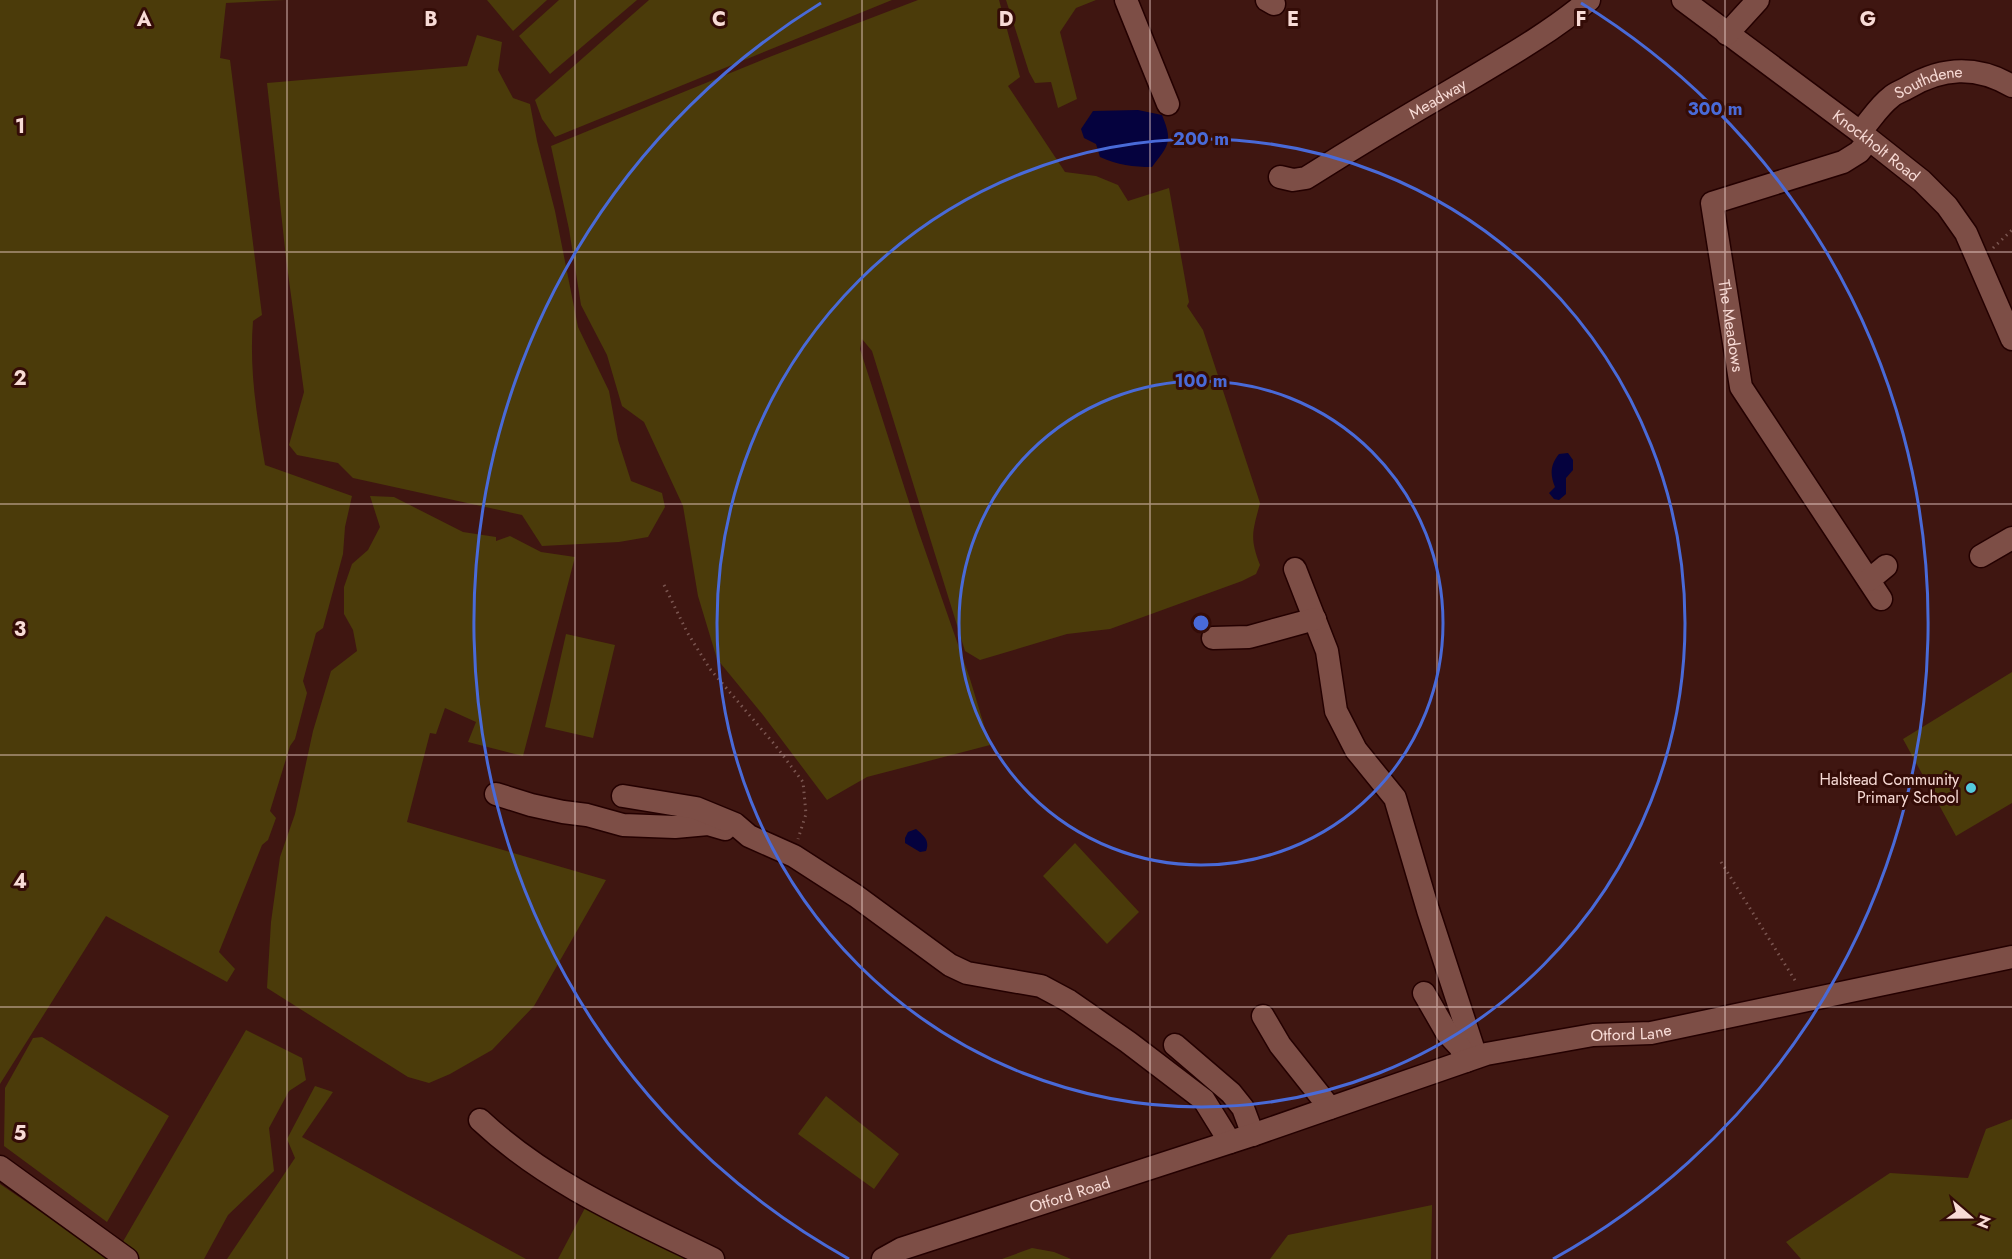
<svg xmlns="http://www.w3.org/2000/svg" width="2012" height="1259" viewBox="0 0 2012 1259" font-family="Jost,sans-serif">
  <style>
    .green { fill: #4b3b0a }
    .water { fill: #05023e }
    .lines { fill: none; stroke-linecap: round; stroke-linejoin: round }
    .minor-casing { stroke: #240000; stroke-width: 25 }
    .path { stroke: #7b5651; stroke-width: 3; stroke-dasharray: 1.5 4.5; stroke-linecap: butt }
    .minor { stroke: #7d4e46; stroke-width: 22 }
    .grid { fill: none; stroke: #f8dbd6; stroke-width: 1.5; stroke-opacity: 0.55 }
    .ring { fill: none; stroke: #496ad8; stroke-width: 3 }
    .poi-dot { fill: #54cade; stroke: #340c07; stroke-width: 2 }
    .labels { text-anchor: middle; stroke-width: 6; stroke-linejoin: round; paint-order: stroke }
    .street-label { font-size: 16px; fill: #f8dbd6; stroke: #340c07 }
    .poi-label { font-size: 16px; fill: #f8dbd6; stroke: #340c07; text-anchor: end }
    .grid-label { font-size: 20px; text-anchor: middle; font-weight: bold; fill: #f8dbd6; stroke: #340c07; stroke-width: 6; stroke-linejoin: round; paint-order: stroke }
    .centre { fill: #496ad8; stroke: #340c07; stroke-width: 3 }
    .ring-label { font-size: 18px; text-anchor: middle; font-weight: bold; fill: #496ad8; stroke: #340c07; stroke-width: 6; stroke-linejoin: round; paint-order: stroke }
  </style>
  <rect width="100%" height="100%" fill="#3f1611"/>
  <path class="green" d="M0,0H285L226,3L220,58L230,60L262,315L253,321C249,369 257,418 265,465L352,496L345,527L343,554L323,628L316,633L303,681L307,693L295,739L290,746L270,811L276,818L268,840L262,845L219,952L235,969L227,982L106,916L0,1084Z
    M487,0H547L513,31Z
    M559,0H637L550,74L519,36Z
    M649,0H892L555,137L542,119L535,100Z
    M918,0H999L1020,77L1008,86L1065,172L1096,176L1118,185L1128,201L1169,188L1189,302L1187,306L1203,330L1260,503C1253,531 1249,537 1260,565L1256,574L1242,581L1110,629L1067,634L980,660L965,651L872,351L862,339L860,349L918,530L970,679L990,745L867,777L827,800L763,715L717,659L698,596L683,506L644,422L622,406L607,355L581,305L569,229L551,146L772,56Z
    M1006,0H1096L1076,8L1060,32L1077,99L1058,108L1051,82L1035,83L1029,72Z
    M477,35L502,42L498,70L513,98L530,104L537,141L555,211L578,327L609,391L618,440L631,481L662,493L665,507L648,537L619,542L542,546L522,515L353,478L338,463L297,455L289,445L304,392L286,258L267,83L467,66Z
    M370,496L394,497L463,532L496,537V541L510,536L541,552L575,557L523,756L468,742L476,722L445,708L436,734L430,733L407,822L606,880L534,1006L492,1050L450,1074L429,1083L408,1077L267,988L271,922L280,857L295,814L313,731L331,671L357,651L353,630L344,614V587L352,564L368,550L380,527Z
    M566,634L615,645L593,738L545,727Z
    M2012,672V803L1956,836L1903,739Z
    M1075,843L1139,912L1107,944L1043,876Z
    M246,1030L302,1058L306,1080L289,1091L269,1128L274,1171L228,1215L204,1259H140L121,1245Z
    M42,1037L169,1116L107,1222L4,1146L5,1088L33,1038Z
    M315,1086L333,1092L302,1137L526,1259H227L295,1158L287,1139Z
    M826,1096L899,1154L874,1189L798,1134Z
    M2012,1119V1259H1801L1786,1242L1890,1173L1968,1178L1986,1129Z
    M0,1184L110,1259H0Z
    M1432,1205L1431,1259H1270L1288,1235Z
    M585,1208L663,1242L693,1259H558Z
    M1032,1248L1054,1252L1071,1259H1002Z"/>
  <path class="water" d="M1138,110L1162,115C1173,142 1169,145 1152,167C1133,167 1118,165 1100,157L1096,144L1084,138L1081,129L1093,111Z
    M1568,453L1573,460V470L1566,478V494L1559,500L1554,499L1549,493L1555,487C1550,475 1550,465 1559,454Z
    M916,829C924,836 930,840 926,851L920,852L905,843V838L908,832Z"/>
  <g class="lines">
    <g class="minor-casing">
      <g id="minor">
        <path d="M1126,0L1168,104"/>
        <path d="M1267,0L1274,4"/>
        <path id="s1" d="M1683,0L1860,132L1922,181L1947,206L1966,233L2012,339"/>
        <path d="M1727,34L1758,0"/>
        <path id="s2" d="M1860,132C1870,121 1879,106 1891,97C1895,93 1902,91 1907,88C1942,67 1976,65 2012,86"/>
        <path id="s3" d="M1869,140L1859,152L1843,162L1712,203L1741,387L1881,599"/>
        <path id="s4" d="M1280,177L1293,180L1306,178C1355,147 1405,117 1455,88C1500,61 1549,34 1589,0"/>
        <path d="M1981,556L2012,538"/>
        <path d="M1295,569L1327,651L1336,711L1356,750L1395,798L1428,910L1476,1057"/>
        <path d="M1869,580L1886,566"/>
        <path d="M1213,638L1249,637L1315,619"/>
        <path d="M496,794L531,805L563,812L587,815L623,825L675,827L708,824L725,829"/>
        <path d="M623,796L696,808L735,824L749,836L794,856L856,896L950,965L967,973L1041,986L1069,1001L1128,1042L1204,1100L1230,1142"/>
        <path d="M1424,993L1447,1033L1460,1047L1466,1061"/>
        <path d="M1263,1016L1280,1045L1330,1108"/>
        <path d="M1175,1045L1231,1093L1243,1108L1253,1135"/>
        <path d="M480,1120C547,1183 631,1219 713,1259"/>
        <path d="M0,1167L127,1259"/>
        <path id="s5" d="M883,1259L901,1249L1258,1133L1486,1054L1593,1035L1651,1033L2012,957"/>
      </g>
    </g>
    <path class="path" d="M1993,248L2012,230
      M664,585L687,632L710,669L775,745L803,782L806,814L798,839
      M1721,862L1796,982"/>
    <use href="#minor" class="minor"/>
  </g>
  <path class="grid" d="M287,0V1259M575,0V1259M862,0V1259M1150,0V1259M1437,0V1259M1725,0V1259M0,252H2012M0,504H2012M0,755H2012M0,1007H2012"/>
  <g class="ring">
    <circle cx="1201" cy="623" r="242"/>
    <circle cx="1201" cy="623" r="484"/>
    <path d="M849 1259A727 727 0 0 1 821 3M1581 3A727 727 0 0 1 1553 1259"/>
  </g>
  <circle class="poi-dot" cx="1971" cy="788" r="6"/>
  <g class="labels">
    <g class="street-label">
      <text dy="6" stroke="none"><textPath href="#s2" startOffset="88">Southdene</textPath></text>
      <text dy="6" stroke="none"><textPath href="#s4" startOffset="180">Meadway</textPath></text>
      <text dy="6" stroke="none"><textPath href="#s1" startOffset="242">Knockholt Road</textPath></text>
      <text dy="6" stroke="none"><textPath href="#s3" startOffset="296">The Meadows</textPath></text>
      <text dy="6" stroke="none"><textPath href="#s5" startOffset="784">Otford Lane</textPath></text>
      <text dy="6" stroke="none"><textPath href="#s5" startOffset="198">Otford Road</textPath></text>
    </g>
    <g class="poi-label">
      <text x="1959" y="785">Halstead Community<tspan x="1959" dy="18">Primary School</tspan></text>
    </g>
  </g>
  <g class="grid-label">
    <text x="144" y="26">A</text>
    <text x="431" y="26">B</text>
    <text x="719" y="26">C</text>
    <text x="1006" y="26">D</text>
    <text x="1293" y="26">E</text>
    <text x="1581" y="26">F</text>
    <text x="1868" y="26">G</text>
    <text x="20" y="133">1</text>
    <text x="20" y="385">2</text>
    <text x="20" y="636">3</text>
    <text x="20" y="888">4</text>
    <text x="20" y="1140">5</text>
  </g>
  <circle cx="1201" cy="623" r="9" class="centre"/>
  <g class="ring-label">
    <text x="1715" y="115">300 m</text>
    <text x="1201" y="145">200 m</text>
    <text x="1201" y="387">100 m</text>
  </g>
  <g transform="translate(1970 1217) rotate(110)" stroke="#340c07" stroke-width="4.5" paint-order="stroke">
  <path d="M0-4.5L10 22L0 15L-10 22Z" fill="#f8dbd6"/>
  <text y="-9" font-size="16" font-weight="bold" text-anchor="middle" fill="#f8dbd6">N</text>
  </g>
</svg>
